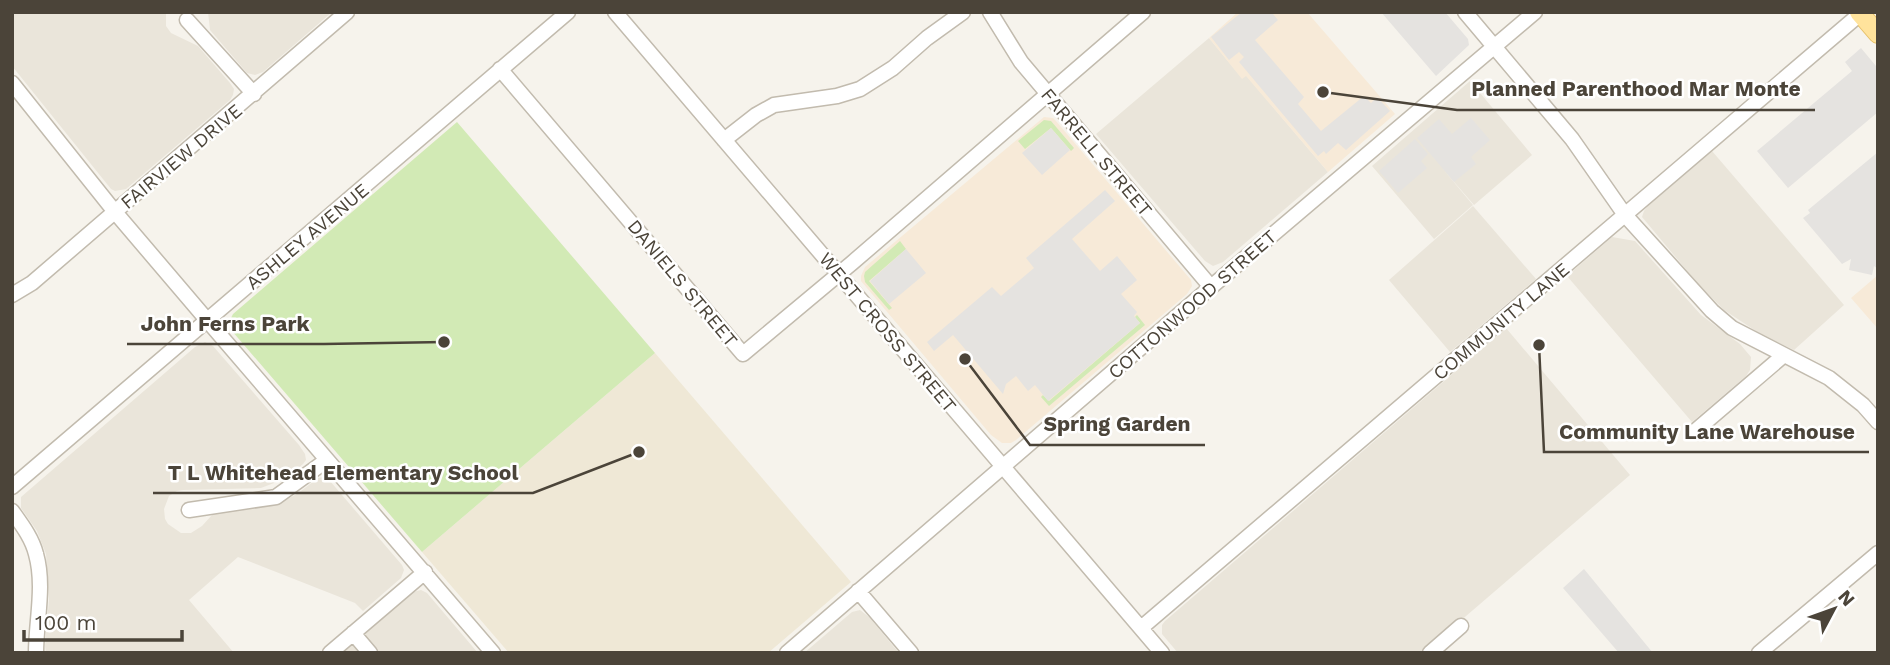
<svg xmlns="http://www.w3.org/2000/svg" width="1890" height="665" viewBox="0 0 1890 665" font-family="'Work Sans',sans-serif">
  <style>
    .residential { fill: #eae5da }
    .commercial { fill: #f7ead8 }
    .education { fill: #efe8d6 }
    .green { fill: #d2eab5 }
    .parking { fill: #e5e3e0 }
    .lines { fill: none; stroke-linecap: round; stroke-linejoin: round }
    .minor-casing { stroke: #c2bbae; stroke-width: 17 }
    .major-casing { stroke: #e6c16a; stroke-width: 20 }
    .minor { stroke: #fff; stroke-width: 14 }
    .major { stroke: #ffe39c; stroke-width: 18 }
    .labels { text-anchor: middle; stroke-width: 5; stroke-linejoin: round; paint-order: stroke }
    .street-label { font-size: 19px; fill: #4b4439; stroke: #fff }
    .leader { fill: none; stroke: #4b4439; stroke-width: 2.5 }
    .callout-dot { fill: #4b4439; stroke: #fff; stroke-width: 2.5 }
    .callout-label { font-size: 21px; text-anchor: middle; font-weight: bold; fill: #4b4439; stroke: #fff; stroke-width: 5; stroke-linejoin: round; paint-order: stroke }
  </style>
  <rect width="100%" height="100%" fill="#f6f3ec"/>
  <path class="residential" d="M12,12H166V26L171,33L198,46L230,83L234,89L233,95L230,100L126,189L115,191L111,189L12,66Z
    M208,12H332L263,72L255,75L247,73L210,30Z
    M1209,38L1242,78L1246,75L1328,172L1223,262L1213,266L1205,261L1096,134Z
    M1470,81L1532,155L1474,205L1442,168L1473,205L1434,239L1372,166Z
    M1712,151L1844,305L1794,350L1762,335L1724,310L1699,285L1642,217L1644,211L1648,206Z
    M1473,206L1536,279L1450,352L1389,280Z
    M1612,237L1635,241L1701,315L1740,344L1751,357L1750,370L1746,376L1692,422L1567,276Z
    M1506,328L1630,475L1423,653H1178L1162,634V625L1165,621Z
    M205,342L213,346L299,445L305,454L306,460L303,464L287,478L261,488L183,490L177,491L169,496L164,509L165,519L168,524L181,533H191L202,526L212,515L216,512L223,509L258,508L276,505L297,494L318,478L324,477L330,481L402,565L404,570L401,578L363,611L355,603L238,557L189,600L234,653H46L45,646L49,599L46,554L37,531L21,508V497L195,347Z
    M421,590L427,593L478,653H342L413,592Z
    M860,610L869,617L899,653H804L852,612Z"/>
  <path class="commercial" d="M1238,12H1307L1395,114L1328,172L1246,76L1242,79L1209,38Z
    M1044,117L1053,118L1056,121L1191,280L1192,286L1187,294L1016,440L1011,443H1002L991,435L861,281V276L865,267Z
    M1878,275V329L1851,298Z"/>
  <path class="education" d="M655,353L851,582L768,653H509L422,552Z"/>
  <path class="green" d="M1044,120L1051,121L1074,148L1071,151L1051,128L1025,149L1018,141Z
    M457,122L655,353L422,552L232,331L229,322L233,314Z
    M900,241L906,249L869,281L892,308L889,310L865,282L864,276L865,272Z
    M1137,315L1145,325L1049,406L1041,397L1043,395L1049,401L1140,323L1135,317Z"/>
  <path class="parking" d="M1242,12H1275L1273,14L1278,20L1255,40L1304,97L1298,104L1321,131L1364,96L1371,103L1377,97L1390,111L1346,150L1338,143L1326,154L1324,151L1318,156L1239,62L1244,57L1239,52L1229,60L1211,37Z
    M1381,12H1445L1468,39L1469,45L1436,76Z
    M1861,48L1876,66L1878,65V112L1788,188L1757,151L1852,71L1845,62Z
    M1471,118L1490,140L1471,157L1476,164L1454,182L1417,138L1439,119L1452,134Z
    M1051,128L1070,150L1042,175L1022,153Z
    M1415,139L1428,154L1421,161L1427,168L1398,193L1379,171Z
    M1878,152V269L1874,266L1872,275L1849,270L1851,259L1842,264L1803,218L1810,213L1808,210Z
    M1105,190L1115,201L1072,239L1100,271L1117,256L1137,280L1121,294L1137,312L1134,316L1140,323L1048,401L1035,385L1028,391L1016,376L1006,384L1003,394L953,335L934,351L927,342L992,287L1001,296L1034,268L1026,258Z
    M906,249L926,273L889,304L870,281Z
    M1584,569L1653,653H1619L1563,588Z"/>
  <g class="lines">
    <g class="minor-casing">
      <path id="minor" d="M615,12L1162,653
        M990,12L1021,62L1211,287
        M1465,12L1572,139L1625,215L1712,311L1732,328L1829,378L1863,405L1878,422
        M187,20L254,94
        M500,69L743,354L852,263L1143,12
        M12,83L115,212L207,320L493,653
        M724,140L756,115L774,105L837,96L860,89L893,68L927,38L963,12
        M12,295L32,283L347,12
        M1694,432L1784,355
        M12,487L568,12
        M189,510L276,497L327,460
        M12,511C22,525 32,538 36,554C45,586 36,621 36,653
        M858,591L911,653
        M1141,628L1860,14
        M353,633L370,653
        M330,653L425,572
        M787,653L1211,287L1535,12
        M1430,653L1461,626
        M1759,653L1878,553"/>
    </g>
    <g class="major-casing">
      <path id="major" d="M1859,12L1878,34"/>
    </g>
    <use href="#minor" class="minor"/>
    <use href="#major" class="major"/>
  </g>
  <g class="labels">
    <g class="street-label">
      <text transform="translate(1097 152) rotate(50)" y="7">FARRELL STREET</text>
      <text transform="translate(181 156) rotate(-40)" y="7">FAIRVIEW DRIVE</text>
      <text transform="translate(307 236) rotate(-40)" y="7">ASHLEY AVENUE</text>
      <text transform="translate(683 283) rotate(50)" y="7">DANIELS STREET</text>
      <text transform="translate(1192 304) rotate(-41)" y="7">COTTONWOOD STREET</text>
      <text transform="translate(1501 321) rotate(-40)" y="7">COMMUNITY LANE</text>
      <text transform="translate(888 332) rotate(50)" y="7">WEST CROSS STREET</text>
    </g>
  </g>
  <path class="leader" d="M1323 92L1457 110H1815M444 342L324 344H127M965 359L1030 445H1205M1539 345L1544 452H1869M639 452L533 493H153"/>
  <g class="callout-dot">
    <circle cx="1323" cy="92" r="7"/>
    <circle cx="444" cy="342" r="7"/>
    <circle cx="965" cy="359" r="7"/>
    <circle cx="1539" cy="345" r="7"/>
    <circle cx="639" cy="452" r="7"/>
  </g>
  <g class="callout-label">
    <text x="1636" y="96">Planned Parenthood Mar Monte</text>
    <text x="225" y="331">John Ferns Park</text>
    <text x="1117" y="431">Spring Garden</text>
    <text x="1707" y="439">Community Lane Warehouse</text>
    <text x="343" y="480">T L Whitehead Elementary School</text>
  </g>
  <rect width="1890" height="665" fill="none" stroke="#4b4439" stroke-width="28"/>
  <g transform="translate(1834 609) rotate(49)" stroke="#ffffff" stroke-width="5" paint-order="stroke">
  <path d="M0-5L12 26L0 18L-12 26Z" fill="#4b4439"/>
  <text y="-10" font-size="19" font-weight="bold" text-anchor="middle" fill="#4b4439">N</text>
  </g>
  <path d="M24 630v10h158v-10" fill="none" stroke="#4b4439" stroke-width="3.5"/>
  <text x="35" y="630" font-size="21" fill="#4b4439" stroke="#ffffff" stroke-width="5" paint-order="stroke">100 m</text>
</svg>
